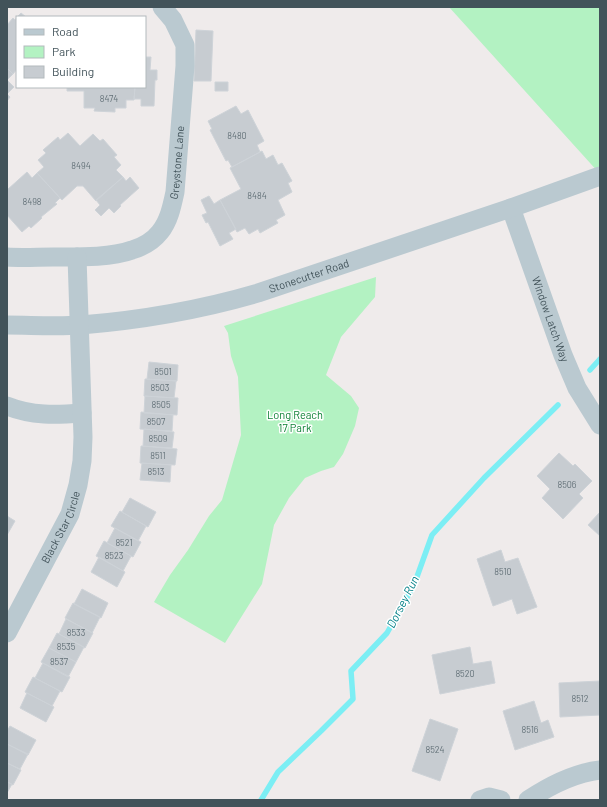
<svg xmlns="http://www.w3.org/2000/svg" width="607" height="807" viewBox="0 0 607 807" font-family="Barlow,sans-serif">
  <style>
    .green { fill: #b3f2c2 }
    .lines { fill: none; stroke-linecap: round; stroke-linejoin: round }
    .stream { stroke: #7ceef4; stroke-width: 5.5 }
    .building { fill: #c7ccd1; stroke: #ced3d8 }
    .minor { stroke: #bac9d0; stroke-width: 19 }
    .labels { text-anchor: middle; stroke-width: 3; stroke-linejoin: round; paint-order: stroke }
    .number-label { font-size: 9px; fill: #637178 }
    .street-label { font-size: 11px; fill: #42535a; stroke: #fff }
    .park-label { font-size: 11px; fill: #0d8135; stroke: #fff }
    .water-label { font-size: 12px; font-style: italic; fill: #048188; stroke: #fff }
  </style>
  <rect width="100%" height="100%" fill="#efebeb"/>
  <path class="green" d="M449,7H600V174Z
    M376,277L375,297L341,337L326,375L351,396L359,408L355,426L343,454L334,467L321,471L305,478L289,498L274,525L262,584L225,643L154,602L170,575L188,550L209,516L222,500L241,435L238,377L231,356L228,333L224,326Z"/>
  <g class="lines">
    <path class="stream" d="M590,370L600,359
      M261,800L278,772L321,731L353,699L351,671L387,633L414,585L432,535L484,478L558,405"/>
  </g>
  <path class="building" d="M21,13L26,17H17Z
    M17,17V69L13,74L7,68V25L13,18L15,20Z
    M196,30L213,31L211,81H194Z
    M145,57H151L150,70H157V80H155L154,106H141V99H134L135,87H145Z
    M7,68L13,74L7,80L14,87L7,94L10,97L7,101Z
    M215,82H228V91H215Z
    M67,87H135L134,100H126V108H115V112L94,111L95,108H84V91H67Z
    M236,106L241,114L248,110L264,141L257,145L260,152L232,167L228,160L226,161L210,130L212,129L208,121Z
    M68,133L80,146L93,134L100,141L103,139L117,155L114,157L121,165L116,170L123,177L96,201L83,186H77L62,200L37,173L44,167L38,160L46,153L43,150L58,137L60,140Z
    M262,151L266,159L273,155L278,165L282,163L292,181L288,183L292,192L278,200L285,215L276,220L278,223L260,233L258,229L249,234L245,228L237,232L220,200L241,189L230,168Z
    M27,172L32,178L37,173L60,198L55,203L57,204L41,217L42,218L31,228L29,226L22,232L7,215V190Z
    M123,177L126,181L130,177L139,188L120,205L121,206L114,213L109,208L101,216L95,210L100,205L96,200Z
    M209,196L214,204L220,200L236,229L229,233L233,239L220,246L208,222L206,223L202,215L207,213L201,200Z
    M149,362L178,365L177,381L147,379Z
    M145,379L176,381L174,398L144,396Z
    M145,396L178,398L177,415L144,413Z
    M141,412L173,415L172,431L140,429Z
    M144,429L174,432L172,448L143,446Z
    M141,446L177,449L175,465L140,463Z
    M559,453L573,466L575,464L592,481L579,494L583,498L563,519L542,498L550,489L537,476Z
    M142,463L171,465L170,482L140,480Z
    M130,498L156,512L148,527L122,512Z
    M120,511L146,526L138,541L111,526Z
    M600,512V536L588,525Z
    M7,516L15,521L7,535Z
    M115,528L141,542L133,557L107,543Z
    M104,541L131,556L123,571L96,556Z
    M501,550L505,562L518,558L537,607L517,614L512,599L493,606L477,559Z
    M99,557L125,572L117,587L91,572Z
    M82,589L108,603L101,618L74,604Z
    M73,603L100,617L92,633L65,618Z
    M66,619L93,633L85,648L59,634Z
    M57,633L84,647L76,662L49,648Z
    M470,647L473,664L491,661L495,683L440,694L432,655Z
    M49,648L76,662L68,677L41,662Z
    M43,663L70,677L62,692L35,678Z
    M33,677L60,691L52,706L25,692Z
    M600,681V715L560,717L559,683Z
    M27,693L54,707L46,722L20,708Z
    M534,701L541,723L548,720L554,737L515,750L503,711Z
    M430,719L458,729L440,781L412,771Z
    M10,726L36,740L28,755L7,744V731Z
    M7,744L28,754L20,769L7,763Z
    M7,763L21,770L13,785L7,782Z
    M7,782L12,784L7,793Z"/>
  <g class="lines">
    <g class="minor">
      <path id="s1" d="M511,208L563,355L577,388L600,425"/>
      <path id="s2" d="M7,257C22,258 38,257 53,257C77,257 110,258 132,250C142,247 153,241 160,232C169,221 172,206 175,192L185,66V45L173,20L162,7"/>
      <path id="s3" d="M7,325C31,325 56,327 81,325C141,320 200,310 258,293L511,208L600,176"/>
      <path d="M7,406C32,416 56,415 82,413"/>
      <path id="s4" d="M7,633L70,514L78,485L82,461L83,437L77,257"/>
      <path d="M480,800L489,797L501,800"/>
      <path d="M528,800C549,786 574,773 600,770"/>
    </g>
  </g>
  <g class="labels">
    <g class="number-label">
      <text x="109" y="102">8474</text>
      <text x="237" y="139">8480</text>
      <text x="81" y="169">8494</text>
      <text x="257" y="199">8484</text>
      <text x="32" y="205">8498</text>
      <text x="163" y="375">8501</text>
      <text x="160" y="391">8503</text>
      <text x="161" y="408">8505</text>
      <text x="156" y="425">8507</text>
      <text x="158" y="442">8509</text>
      <text x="158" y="459">8511</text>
      <text x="156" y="475">8513</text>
      <text x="567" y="488">8506</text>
      <text x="124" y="546">8521</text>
      <text x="114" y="559">8523</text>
      <text x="503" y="575">8510</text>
      <text x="76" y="636">8533</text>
      <text x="66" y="650">8535</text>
      <text x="59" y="665">8537</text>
      <text x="465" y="677">8520</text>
      <text x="580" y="702">8512</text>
      <text x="530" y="733">8516</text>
      <text x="435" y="753">8524</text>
    </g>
    <g class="street-label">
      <text dy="4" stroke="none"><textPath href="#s2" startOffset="232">Greystone Lane</textPath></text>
      <text dy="4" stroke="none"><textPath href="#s3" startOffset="308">Stonecutter Road</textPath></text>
      <text dy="4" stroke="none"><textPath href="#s1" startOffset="118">Window Latch Way</textPath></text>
      <text dy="4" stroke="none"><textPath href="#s4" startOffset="119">Black Star Circle</textPath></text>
    </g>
    <g class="park-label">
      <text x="295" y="419">Long Reach<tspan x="295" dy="13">17 Park</tspan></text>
    </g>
    <g class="water-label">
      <text transform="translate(403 602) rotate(-63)" y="4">Dorsey Run</text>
    </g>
  </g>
  <rect width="607" height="807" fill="none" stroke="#42535a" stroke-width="16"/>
  <rect x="16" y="16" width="130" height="72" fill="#ffffff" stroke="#b3babd"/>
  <rect x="24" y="29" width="20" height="6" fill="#bac9d0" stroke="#b3babd"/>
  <text x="52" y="36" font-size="12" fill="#42535a">Road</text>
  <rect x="24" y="46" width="20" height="12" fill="#b3f2c2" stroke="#b3babd"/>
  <text x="52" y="56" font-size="12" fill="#42535a">Park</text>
  <rect x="24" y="66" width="20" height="12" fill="#c7ccd1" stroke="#b3babd"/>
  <text x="52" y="76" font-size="12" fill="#42535a">Building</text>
</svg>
